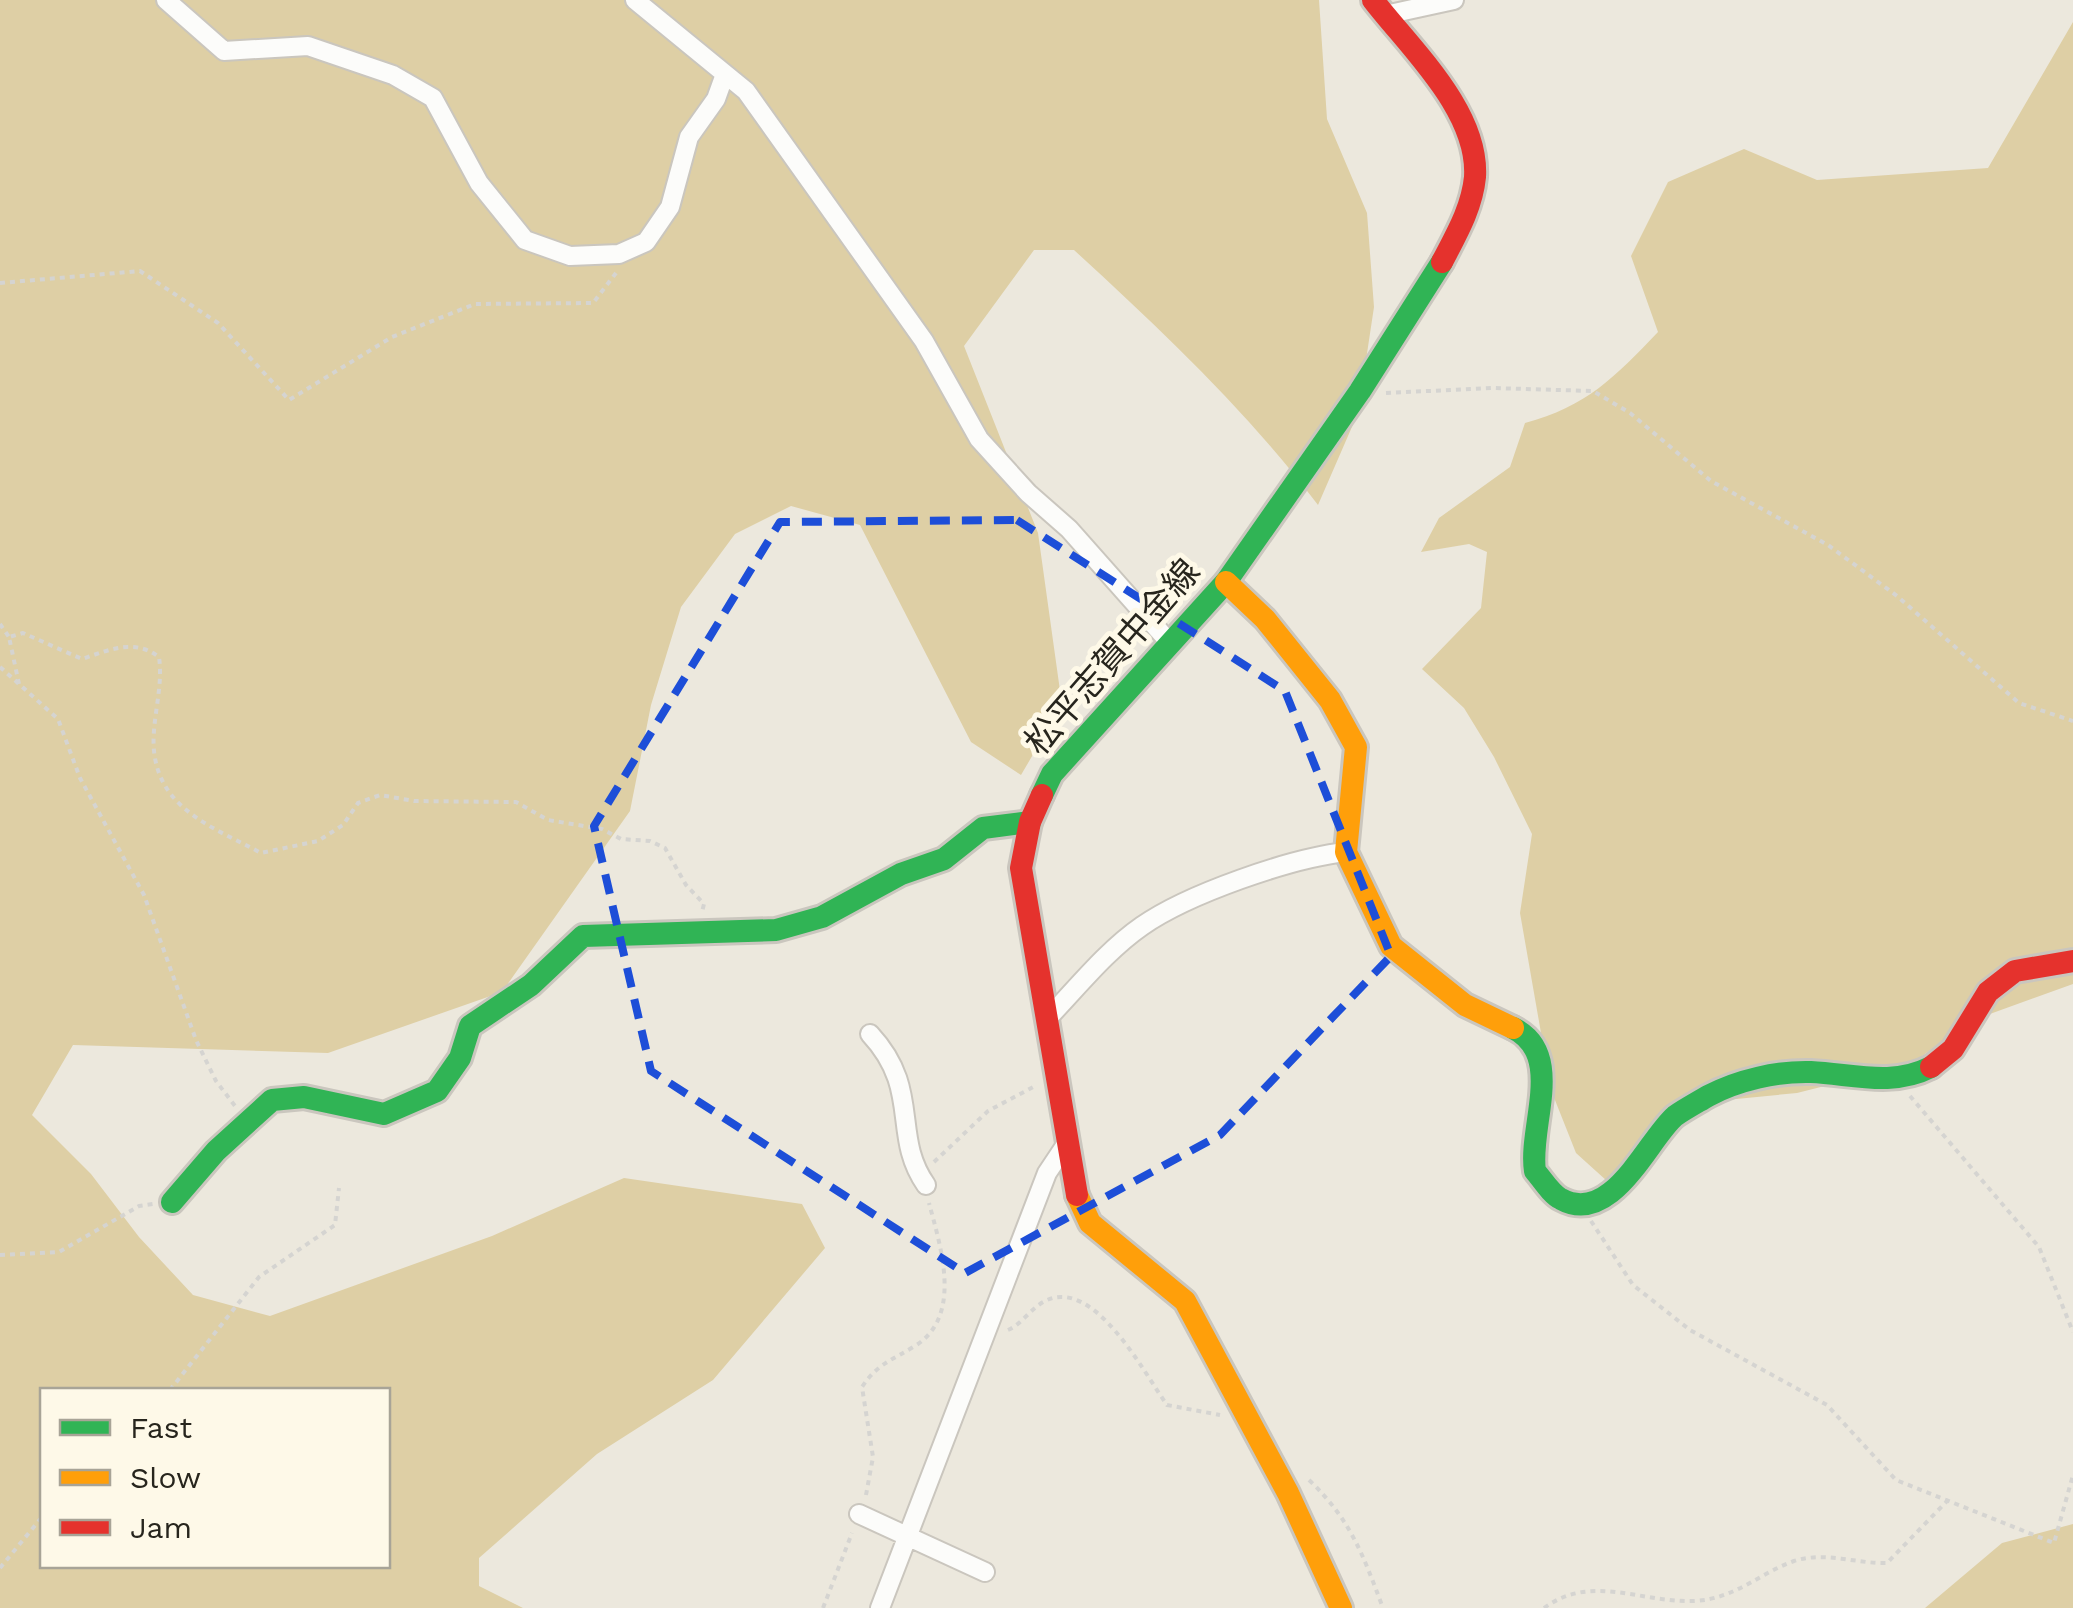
<svg xmlns="http://www.w3.org/2000/svg" width="2073" height="1608" viewBox="0 0 2073 1608" font-family="'Work Sans','Noto Sans JP',sans-serif">
  <style>
    .forest { fill: #decfa5; fill-rule: evenodd }
    .lines { fill: none; stroke-linecap: round; stroke-linejoin: round }
    .street-casing { stroke: #cac6be; stroke-width: 22 }
    .fast-casing { stroke: #cac6be; stroke-width: 28 }
    .slow-casing { stroke: #cac6be; stroke-width: 28 }
    .jam-casing { stroke: #cac6be; stroke-width: 28 }
    .path { stroke: #d5d4d1; stroke-width: 4; stroke-dasharray: 5 5; stroke-linecap: butt }
    .street { stroke: #fcfcfa; stroke-width: 18 }
    .fast { stroke: #30b455; stroke-width: 22 }
    .slow { stroke: #ff9f0a; stroke-width: 22 }
    .jam { stroke: #e5322d; stroke-width: 22 }
    .marked { fill: none; stroke: #1d4ed8; stroke-width: 8; stroke-dasharray: 20 12; stroke-linejoin: round }
    .labels { text-anchor: middle; stroke-width: 10; stroke-linejoin: round; paint-order: stroke }
    .street-label { font-size: 35px; fill: #27251d; stroke: #fef9e8 }
  </style>
  <rect width="100%" height="100%" fill="#ece8dd"/>
  <path class="forest" d="M0,0H1319L1327,119L1367,213L1374,307L1358,413L1318,505C1247,411 1160,329 1074,250H1034L964,346L1038,533L1062,705L1021,775L971,742L860,525L791,506L735,534L681,607L651,705L630,811L502,992L328,1053L73,1045L32,1115L91,1174L139,1237L193,1295L270,1316L492,1236L624,1178L802,1204L825,1248L713,1380L597,1454L479,1558V1586L523,1608H0ZM42,1390H388V1566H42Z
    M2073,22V984L1965,1023L1912,1064L1797,1093L1726,1100L1662,1132L1607,1181L1576,1153L1551,1090L1520,913L1532,834L1494,757L1464,708L1422,669L1481,608L1487,552L1469,544L1421,552L1439,518L1510,467L1525,423C1586,407 1615,377 1658,332L1631,256L1668,182L1744,149L1817,180L1988,168Z
    M2073,1524V1608H1925L2002,1543Z"/>
  <g class="lines">
    <g class="street-casing">
      <path id="street" d="M166,0L224,51L308,46L393,75L433,98L479,183L525,240L570,256L619,254L646,242L670,207L689,137L716,99L725,74
        M635,0L746,91L924,341L979,439L1028,493L1069,529L1170,643
        M1385,15L1454,0
        M1047,1019C1077,988 1106,951 1142,926C1188,894 1291,858 1346,852
        M870,1034C922,1090 891,1135 926,1185
        M859,1514L985,1572
        M880,1608L1047,1173L1065,1146"/>
    </g>
    <g class="fast-casing">
      <path id="fast" d="M1042,795L1052,774L1226,582L1360,391L1442,262
        M1513,1028C1566,1054 1528,1127 1535,1171C1542,1179 1551,1194 1561,1199C1612,1227 1648,1139 1675,1116C1685,1109 1698,1102 1708,1096C1738,1080 1778,1071 1811,1072C1853,1074 1892,1087 1931,1067
        M172,1202L216,1151L272,1100L304,1097L384,1114L437,1091L460,1058L470,1026L531,985L583,936L776,930L822,917L901,874L944,859L983,828L1030,822"/>
    </g>
    <g class="slow-casing">
      <path id="slow" d="M1226,582L1265,619L1330,700L1356,747L1346,852L1391,946L1465,1005L1513,1028
        M1077,1195L1090,1223L1185,1301L1288,1493L1341,1608"/>
    </g>
    <g class="jam-casing">
      <path id="jam" d="M1373,0C1410,48 1479,111 1475,177C1472,208 1456,235 1442,262
        M1042,795L1030,822L1021,868L1077,1195
        M1931,1067L1953,1049L1988,992L2015,971L2073,961"/>
    </g>
    <path class="path" d="M0,283L140,271L218,323L289,400L392,337L475,304L593,303L616,273
      M1386,393L1492,388L1593,391L1630,413L1711,481L1828,545L1897,596L2019,703L2073,721
      M0,624L9,637
      M0,667L58,719L80,778L144,895L196,1040L216,1081L235,1106
      M19,684L9,637L23,633L82,659C109,650 134,638 159,657C164,691 149,726 155,758C164,812 219,830 261,853L318,841L343,825L358,803L380,795L414,801L516,802L548,820L602,829L621,839L650,841L665,848L686,885L704,904L702,912
      M1910,1096L2039,1247L2073,1332
      M934,1162L988,1111L1037,1085
      M1591,1221L1633,1285L1690,1330L1827,1405L1896,1480L2054,1543L2073,1475
      M0,1255L59,1252L139,1206L153,1204
      M1008,1330C1022,1324 1031,1308 1045,1301C1094,1276 1144,1373 1167,1405L1220,1415
      M170,1390L259,1277L335,1225L339,1188
      M1309,1480C1351,1520 1363,1555 1383,1608
      M866,1495L873,1457L862,1387C877,1364 892,1360 915,1346C963,1316 941,1248 929,1203
      M0,1568L42,1517
      M823,1608L852,1533
      M1544,1608C1592,1573 1640,1603 1694,1601C1735,1599 1758,1574 1794,1561C1825,1551 1857,1564 1887,1563L1949,1499"/>
    <use href="#street" class="street"/>
    <use href="#fast" class="fast"/>
    <use href="#slow" class="slow"/>
    <use href="#jam" class="jam"/>
  </g>
  <path class="marked" d="M1017,520L1285,691L1391,956L1220,1135L965,1273L651,1071L594,826L780,522Z"/>
  <g class="labels">
    <g class="street-label">
      <text transform="translate(1112 657) rotate(-49)" y="12">松平志賀中金線</text>
    </g>
  </g>
  <rect x="40" y="1388" width="350" height="180" fill="#fef9e8" stroke="#a8a497" stroke-width="2.5"/>
  <rect x="60" y="1420" width="50" height="15" fill="#30b455" stroke="#a8a497" stroke-width="2.5"/>
  <text x="130" y="1438" font-size="30" fill="#27251d">Fast</text>
  <rect x="60" y="1470" width="50" height="15" fill="#ff9f0a" stroke="#a8a497" stroke-width="2.5"/>
  <text x="130" y="1488" font-size="30" fill="#27251d">Slow</text>
  <rect x="60" y="1520" width="50" height="15" fill="#e5322d" stroke="#a8a497" stroke-width="2.5"/>
  <text x="130" y="1538" font-size="30" fill="#27251d">Jam</text>
</svg>
